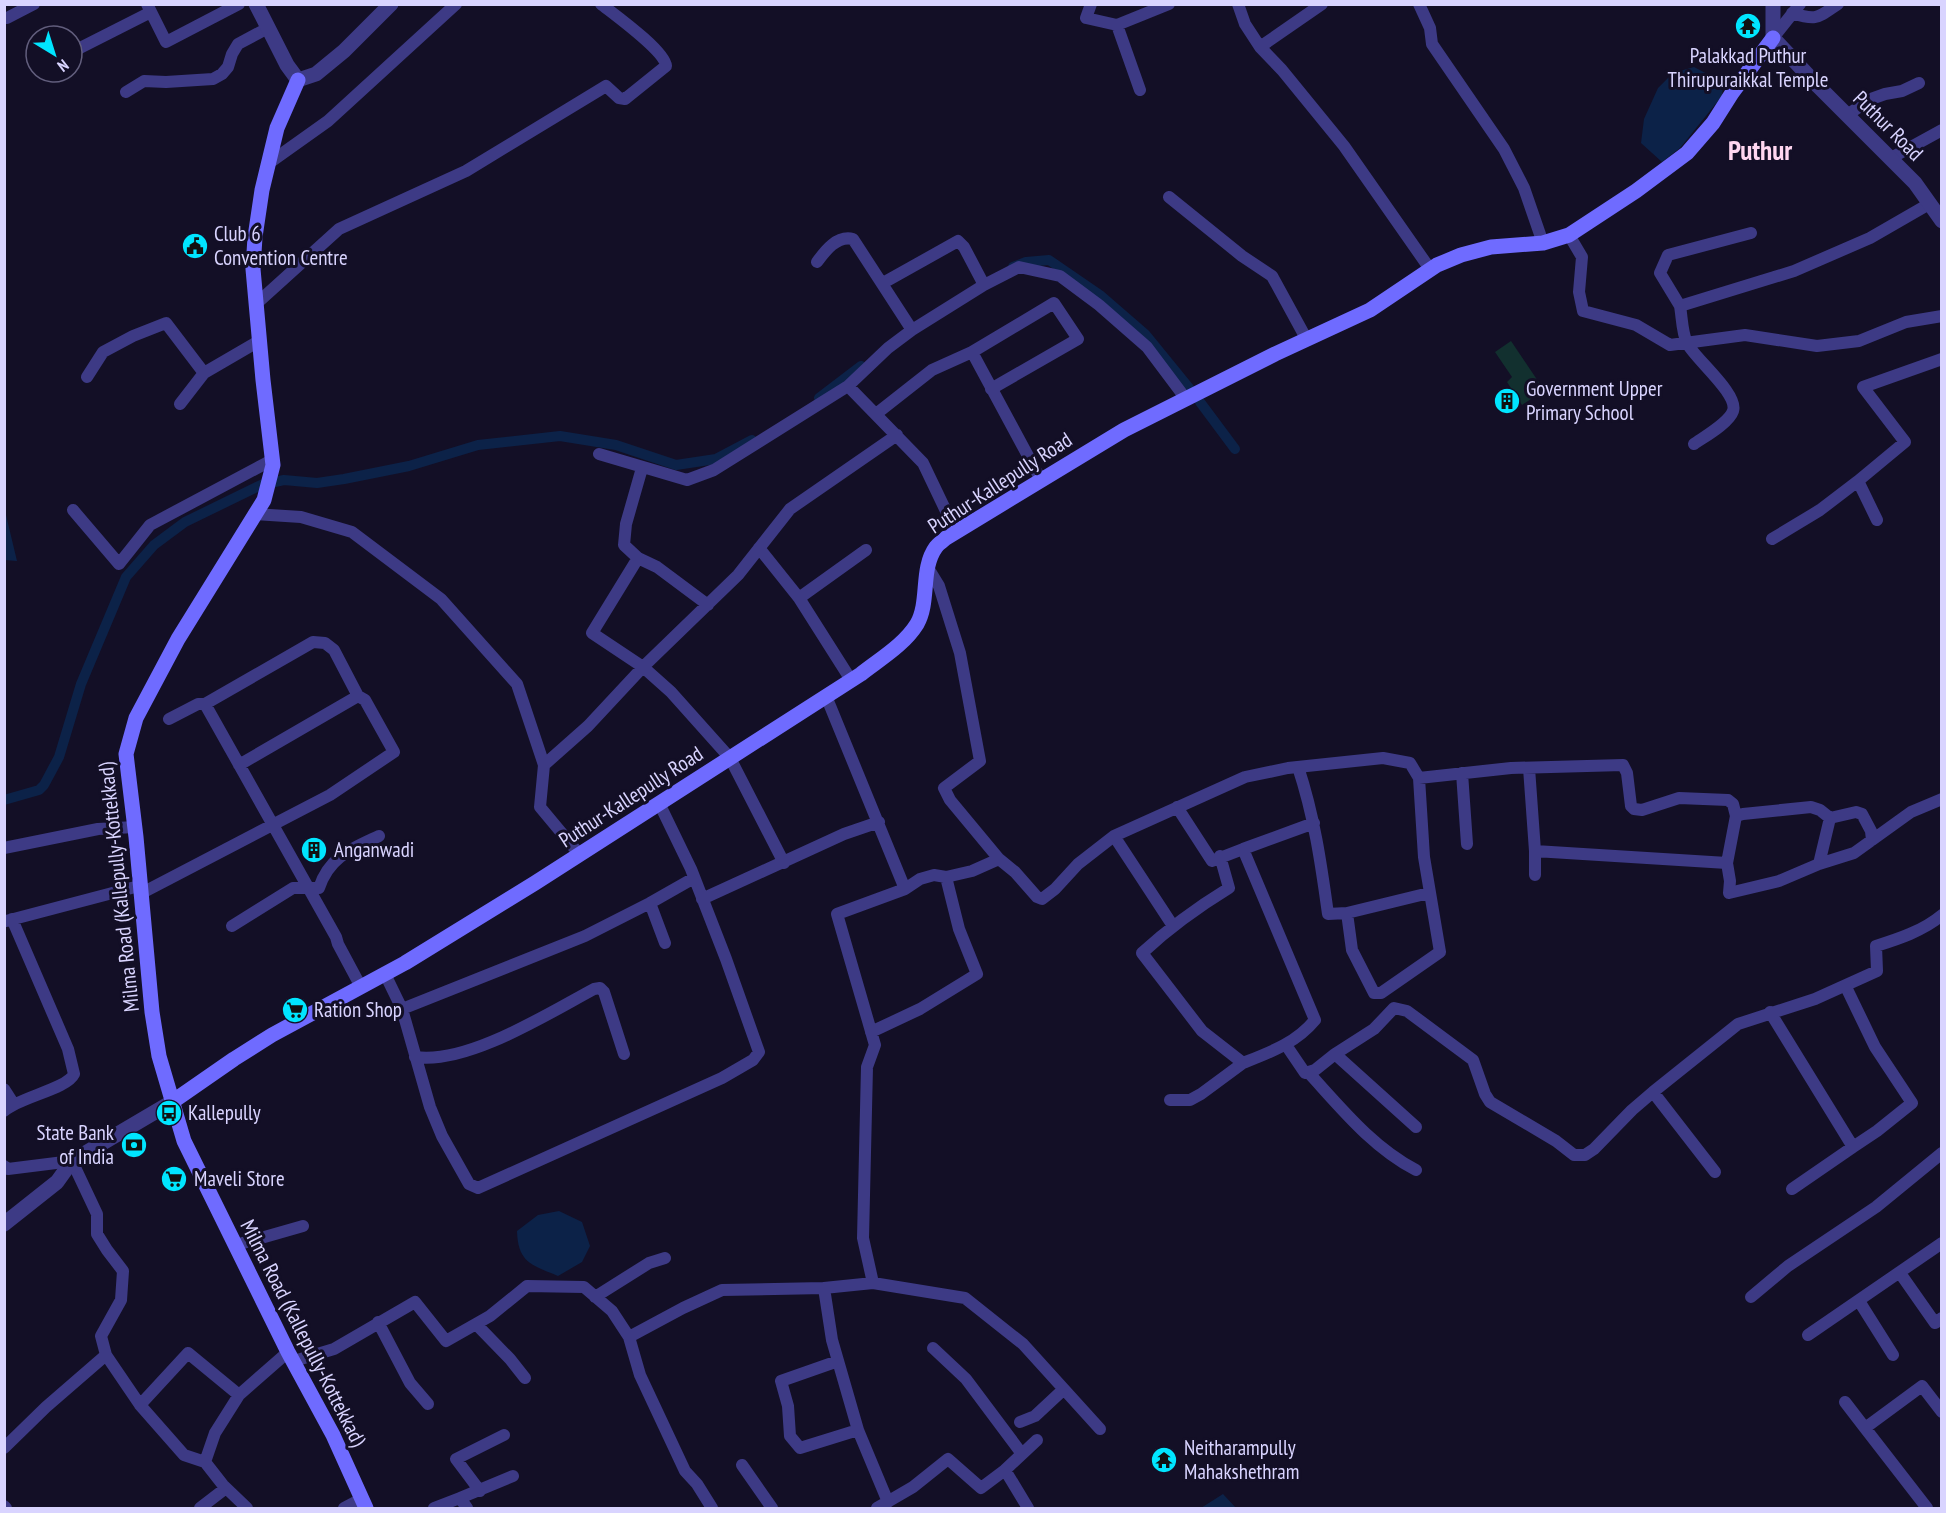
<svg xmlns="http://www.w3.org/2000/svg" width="1946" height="1513" viewBox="0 0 1946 1513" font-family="'PT Sans Narrow',sans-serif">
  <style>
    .green { fill: #12302f }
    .water { fill: #0c2248 }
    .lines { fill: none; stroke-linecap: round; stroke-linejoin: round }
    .canal { stroke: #0c2248; stroke-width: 10 }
    .minor { stroke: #3d3a85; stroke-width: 12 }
    .tertiary { stroke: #3d3a85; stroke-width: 15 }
    .secondary { stroke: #6f6bff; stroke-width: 15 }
    .labels { text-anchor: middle; stroke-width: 6; stroke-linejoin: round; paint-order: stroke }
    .poi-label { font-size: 21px; fill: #d9d4ff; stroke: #130f26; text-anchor: start }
    .street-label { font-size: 21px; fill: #d9d4ff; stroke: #130f26 }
    .district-label { font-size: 27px; font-weight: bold; fill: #ffd6f0; stroke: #130f26 }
  </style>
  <rect width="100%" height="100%" fill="#130f26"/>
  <path class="green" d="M1511,341L1544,390L1522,405L1507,382L1512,377L1495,352Z"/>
  <path class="water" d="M1694,67L1713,77L1723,86L1722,96L1680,148L1662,162L1641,143L1644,119L1658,88L1673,73Z
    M6,515L17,561L5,560Z
    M559,1211L582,1222L590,1246L582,1262L558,1276C532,1265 518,1263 517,1231L538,1215Z
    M1223,1494L1236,1508H1201Z"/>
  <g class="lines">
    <path class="canal" d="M1013,267L1026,262L1049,260L1100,295L1145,334L1189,388
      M819,398L861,366
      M1200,402L1235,449
      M4,800L39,790L44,785L59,757L81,684L126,577L154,545L185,522L261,485L284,480L317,483L344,479L409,466L478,445L560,436L616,445L676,465L716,459L752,440"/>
    <path class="minor" d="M147,4L166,42L239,4
      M1091,4L1086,18L1117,25L1169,4
      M1238,4L1245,24L1260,47L1282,70L1344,146L1430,269
      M1419,4L1430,28L1432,44L1504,149L1524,188L1543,243
      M1792,13C1817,21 1817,18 1838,4
      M7,18L34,4
      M1117,25L1140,90
      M1773,38L1800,4
      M1260,47L1322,4
      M72,52L151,12
      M126,92L144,81L166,82L213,79L222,74L228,67L232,54L238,44L268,28
      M1847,115L1871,99L1885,94L1902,91L1919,83
      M1891,158L1942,130
      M269,163L328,121L456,4
      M1169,197L1242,256L1272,276L1307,340
      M1569,235L1582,257L1579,292L1583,311L1636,325L1670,345L1745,335L1817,346L1859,341L1906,322L1942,316
      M817,262C825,251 837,235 853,239L912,330
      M883,283L958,241L964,247L984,285
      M256,304L339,229L466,171L606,86L619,98L625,99L666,66C665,51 615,15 601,4
      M1680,306L1660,273L1668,255L1751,233
      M87,377L103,352L133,336L166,323L204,373
      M848,386L923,463L956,532
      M991,389L1078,339L1054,303L972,352L1041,480
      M180,404L204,373L259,341
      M876,414L932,370L972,352
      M1694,444C1704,437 1729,423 1733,411C1739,394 1694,358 1687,343C1682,333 1682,317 1680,306L1794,271L1870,238L1929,204
      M599,454L687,480L714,470L848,386L888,348L912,330L984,285L1019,267L1060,276L1099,305L1147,347L1186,399
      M642,468L626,524L624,545L638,558L657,567L708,605
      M73,510L119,564L150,525L272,460
      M254,514L301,517L352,532L441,599L517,684L544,765L540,807L580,855
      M1877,520L1858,481L1905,442L1863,387L1942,359
      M1772,539L1820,510L1858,481
      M759,548L799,598L851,680
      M638,558L592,633L643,667L671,692L730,758L784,863
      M928,568L939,586L960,653L980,761L944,788L950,800L999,859
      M799,598L866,550
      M205,704L336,937L338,944L361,987
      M239,765L358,696
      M544,765L588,726L643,667L738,575L790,509L897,435
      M1298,767C1314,815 1321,863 1328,914L1347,913L1352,950L1374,993H1381L1440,952L1424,857L1419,778
      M1529,768L1535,851V875
      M1462,773L1467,844
      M1177,807L1212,861L1243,849
      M1830,818L1819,864L1854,853L1911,812L1942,799
      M1114,836L1173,926
      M4,848L98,829L135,827
      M1535,851L1727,863L1736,816L1743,814L1811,807L1820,810L1830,818L1856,812L1862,814L1871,831L1872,840
      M1220,856L1229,888C1198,907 1169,928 1142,953L1202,1031L1243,1063C1271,1052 1296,1043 1315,1020L1243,849L1314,823
      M1727,863L1730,881L1729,893L1779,881L1819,864
      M905,889L920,879L934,875L946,877L972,871L999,859L1015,872L1037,897L1042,899L1055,889L1078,864L1114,836L1245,777L1288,768L1383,758L1410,763L1419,778L1511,768L1623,765L1627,773L1631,806L1634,809L1642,810L1679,798L1728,800L1733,804L1736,816
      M140,894L330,795L394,752L365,700L358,696L334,650L325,643L313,642L205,704H198L169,719
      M702,899L844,834L879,822
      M1347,913L1429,893
      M6,921L139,886
      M232,926L293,888H319C329,857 351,849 379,836
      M665,943L650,903L694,878
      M385,974L402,1009L430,1107L442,1136L469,1184L478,1188L722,1078L753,1060L759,1052L726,959L691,869L659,803
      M402,1009L585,936L650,903
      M1770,1012L1853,1147L1877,1131L1912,1103L1875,1047L1846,987
      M871,1032L920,1009L977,974L959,929L946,877
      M1286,1045L1305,1073L1315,1070L1335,1054L1374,1029L1394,1008L1407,1011L1473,1060L1485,1094L1490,1102L1556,1141L1574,1155H1585L1594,1149L1632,1110L1653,1092L1738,1024L1815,999L1877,971L1876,946C1898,939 1923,931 1942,915
      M1335,1054L1416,1127
      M415,1057C467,1065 549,1013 594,989L600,988L604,992L624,1054
      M1308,1072C1341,1108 1372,1147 1416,1170
      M4,1089L13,1103
      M1653,1092L1715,1172
      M1170,1100H1190L1201,1094L1243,1063
      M4,1111C20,1097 67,1089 74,1074L68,1049L12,919
      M4,1166L8,1169L72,1161L97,1214V1234L107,1250L123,1271L121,1300L101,1336L106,1355L140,1405L184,1455L205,1462L223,1485L247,1508
      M1792,1189L1853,1147
      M236,1245L303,1226
      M1900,1273L1935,1323L1942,1318
      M873,1283L965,1298L1023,1344L1100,1429
      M824,1288L832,1340L858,1430L800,1448L790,1436L788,1406L781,1381L838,1361
      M595,1297L649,1263L665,1258
      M1751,1297L1788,1266L1876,1207L1942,1153
      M1859,1301L1893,1355
      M378,1322L410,1383L428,1404
      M476,1324L510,1359L525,1378
      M1808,1335L1942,1243
      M629,1337L640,1375L685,1471L697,1484L712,1508
      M933,1348L966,1379L1022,1454
      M294,1361L334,1349L415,1302L446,1341L490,1316L527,1286L584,1287L612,1311L629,1337L683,1308L722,1290L824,1288L873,1283L863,1238L867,1067L875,1045L837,914L905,889L826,696
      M1845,1402L1865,1428
      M140,1405L188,1353L239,1395
      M1020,1422L1035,1416L1064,1389
      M858,1430L888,1502
      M4,1448L46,1407L106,1355
      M205,1462L215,1433L239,1395L288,1352
      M742,1465L772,1508
      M1005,1470L1037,1440
      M480,1491L456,1459L504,1435
      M460,1498L513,1476
      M4,1506L6,1508
      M200,1508L226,1488
      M344,1508L361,1499
      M434,1508L460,1498L467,1508
      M877,1508L913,1487L948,1459L981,1488L1005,1470L1028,1508
      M1927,1508L1865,1428L1922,1386L1942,1412"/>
    <path class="tertiary" d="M256,4L287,65L298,80L316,74L344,51L391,4
      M1773,4V38L1818,86L1915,183L1942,221
      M4,1224L57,1182L72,1161L172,1102"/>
    <path class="secondary" d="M298,80L277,128L262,190L255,237L253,269L263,380L273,465L264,500L178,639L136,718L126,754L136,837L152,1012L159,1056L184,1141L288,1352L333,1435L366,1508
      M172,1102L234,1059L272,1035L405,963L535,883L861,674C880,659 904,645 917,624C930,601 920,569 936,547C938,544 943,541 946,538L1124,430L1275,354L1370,310L1437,265L1461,255L1491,247L1543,243L1569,235L1636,191L1687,153L1713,123L1732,93L1773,38"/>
  </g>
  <defs>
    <g id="temple-disc" transform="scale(1.35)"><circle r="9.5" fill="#00e5ff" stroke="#130f26"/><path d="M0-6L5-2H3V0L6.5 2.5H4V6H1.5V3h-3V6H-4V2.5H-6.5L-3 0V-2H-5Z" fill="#111"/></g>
    <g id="civic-disc" transform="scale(1.35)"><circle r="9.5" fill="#00e5ff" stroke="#130f26"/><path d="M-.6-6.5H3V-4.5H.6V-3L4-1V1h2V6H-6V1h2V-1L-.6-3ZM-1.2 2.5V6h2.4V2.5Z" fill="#111"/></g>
    <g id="building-disc" transform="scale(1.35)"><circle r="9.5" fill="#00e5ff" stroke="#130f26"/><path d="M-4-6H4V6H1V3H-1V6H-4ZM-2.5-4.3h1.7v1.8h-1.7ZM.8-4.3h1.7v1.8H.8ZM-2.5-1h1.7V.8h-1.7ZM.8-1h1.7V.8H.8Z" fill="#111"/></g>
    <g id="supermarket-disc" transform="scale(1.35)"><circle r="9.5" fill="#00e5ff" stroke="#130f26"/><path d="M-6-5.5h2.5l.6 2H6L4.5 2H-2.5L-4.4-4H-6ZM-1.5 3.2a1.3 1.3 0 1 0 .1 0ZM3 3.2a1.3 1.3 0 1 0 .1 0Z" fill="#111"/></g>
    <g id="bus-disc" transform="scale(1.35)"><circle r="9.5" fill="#00e5ff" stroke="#130f26"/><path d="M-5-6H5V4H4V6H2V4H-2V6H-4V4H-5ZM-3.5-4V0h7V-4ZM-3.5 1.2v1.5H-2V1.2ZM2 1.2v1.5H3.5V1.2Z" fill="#111"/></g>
    <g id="bank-disc" transform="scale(1.35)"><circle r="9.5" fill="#00e5ff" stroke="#130f26"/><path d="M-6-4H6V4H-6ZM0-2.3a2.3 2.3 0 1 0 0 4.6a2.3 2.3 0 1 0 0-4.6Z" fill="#111"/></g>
  </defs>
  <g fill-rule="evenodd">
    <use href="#temple-disc" x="1748" y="26"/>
    <use href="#civic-disc" x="195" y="246"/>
    <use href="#building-disc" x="1507" y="401"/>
    <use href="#building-disc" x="314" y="850"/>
    <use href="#supermarket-disc" x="295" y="1010"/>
    <use href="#bus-disc" x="169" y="1113"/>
    <use href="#bank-disc" x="134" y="1145"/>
    <use href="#supermarket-disc" x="174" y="1179"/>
    <use href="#temple-disc" x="1164" y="1460"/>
  </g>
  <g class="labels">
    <g class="poi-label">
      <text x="1748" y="63" text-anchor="middle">Palakkad Puthur<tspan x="1748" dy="24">Thirupuraikkal Temple</tspan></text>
      <text x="214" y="241">Club 6<tspan x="214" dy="24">Convention Centre</tspan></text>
      <text x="1526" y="396">Government Upper<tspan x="1526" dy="24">Primary School</tspan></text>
      <text x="334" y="857">Anganwadi</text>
      <text x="314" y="1017">Ration Shop</text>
      <text x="188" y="1120">Kallepully</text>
      <text x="114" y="1140" text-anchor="end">State Bank<tspan x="114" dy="24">of India</tspan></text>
      <text x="194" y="1186">Maveli Store</text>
      <text x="1184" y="1455">Neitharampully<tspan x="1184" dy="24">Mahakshethram</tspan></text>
    </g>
    <g class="street-label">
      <text transform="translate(1888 126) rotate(45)" y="7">Puthur Road</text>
      <text transform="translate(1000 483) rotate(-33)" y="7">Puthur-Kallepully Road</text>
      <text transform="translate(631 797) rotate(-33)" y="7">Puthur-Kallepully Road</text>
      <text transform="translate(119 887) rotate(-96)" y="7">Milma Road (Kallepully-Kottekkad)</text>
      <text transform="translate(303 1333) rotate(63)" y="7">Milma Road (Kallepully-Kottekkad)</text>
    </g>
    <g class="district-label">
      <text x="1760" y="160">Puthur</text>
    </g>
  </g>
  <rect width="1946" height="1513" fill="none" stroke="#d9d4ff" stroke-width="12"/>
  <g transform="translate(54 54) rotate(142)"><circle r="28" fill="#130f26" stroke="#625e7d" stroke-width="1.5"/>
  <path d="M0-4.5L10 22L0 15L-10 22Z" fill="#00e5ff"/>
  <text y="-9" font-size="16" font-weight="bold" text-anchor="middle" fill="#d9d4ff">N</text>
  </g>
</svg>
